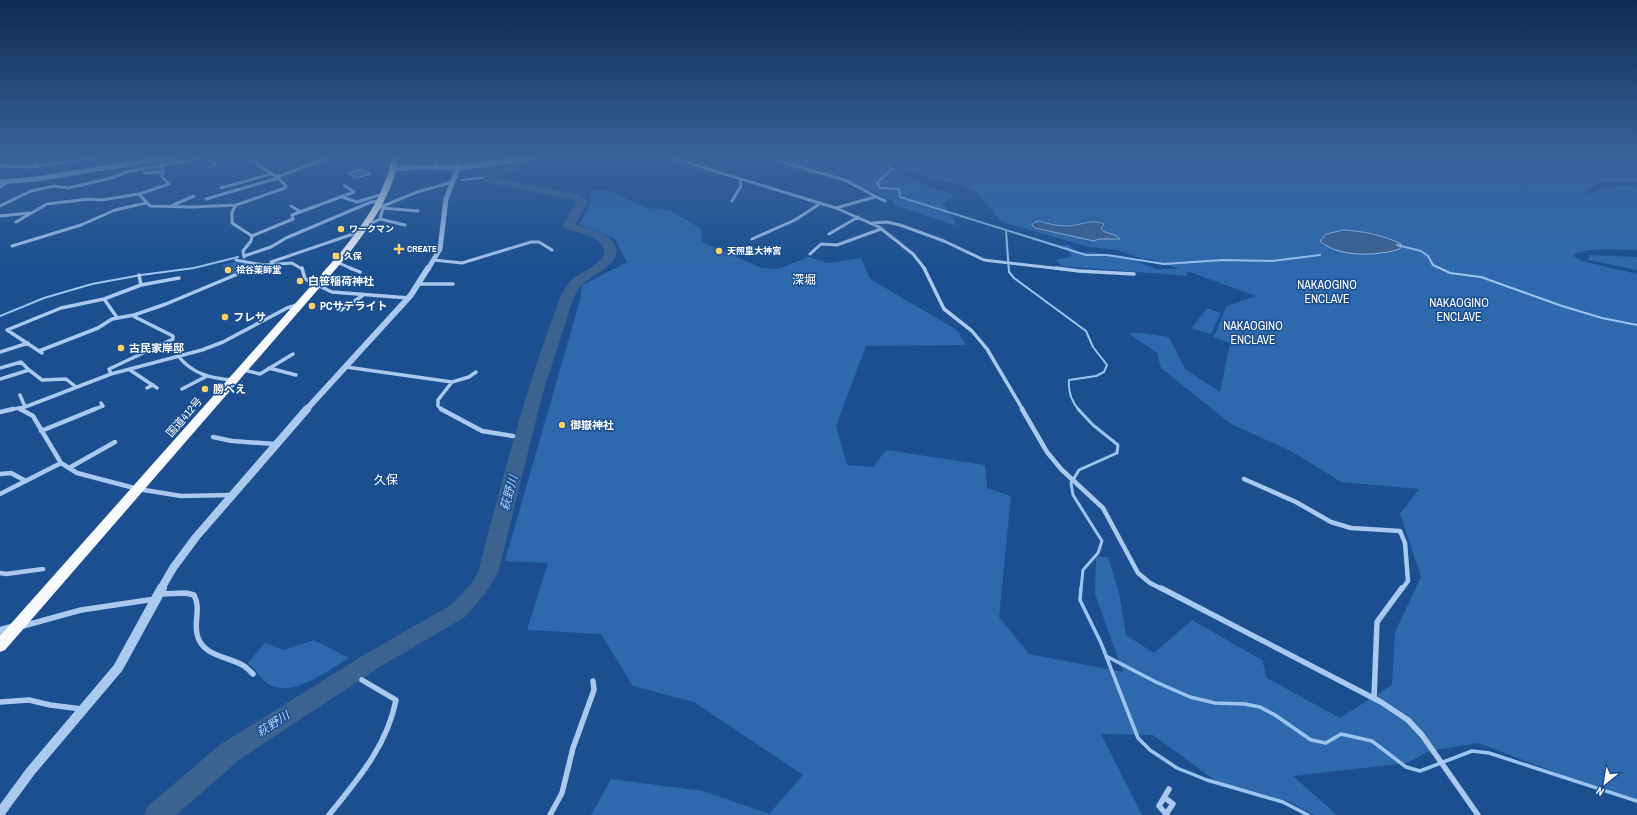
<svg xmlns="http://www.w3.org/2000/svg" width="1637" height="815" viewBox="0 0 1637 815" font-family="'Archivo Narrow','Noto Sans JP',sans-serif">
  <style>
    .green { fill: #2e69ad }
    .water { fill: #3c6290; stroke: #9cc4f0 }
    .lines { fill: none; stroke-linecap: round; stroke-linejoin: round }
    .stream-far2 { stroke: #9cc4f0; stroke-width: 2 }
    .stream-far1 { stroke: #9cc4f0; stroke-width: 3 }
    .stream { stroke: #9cc4f0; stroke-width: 3.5 }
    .river { fill: #3c6290; fill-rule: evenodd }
    .building { fill: #4478b7; stroke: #cfe3fa }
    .minor-far3 { stroke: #a9c9ee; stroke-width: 3 }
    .minor-far2 { stroke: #a9c9ee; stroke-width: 3.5 }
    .minor-far1 { stroke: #a9c9ee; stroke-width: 4.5 }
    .minor { stroke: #a9c9ee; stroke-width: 5.5 }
    .tertiary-far3 { stroke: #a9c9ee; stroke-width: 5 }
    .tertiary-far2 { stroke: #a9c9ee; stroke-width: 6 }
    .tertiary-far1 { stroke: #a9c9ee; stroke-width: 8 }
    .tertiary { stroke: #a9c9ee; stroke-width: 10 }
    .trunk { fill: #f8faff; fill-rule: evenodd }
    .poi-dot { fill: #ffd166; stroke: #1b4f8f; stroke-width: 1.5 }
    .labels { text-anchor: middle; stroke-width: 3; stroke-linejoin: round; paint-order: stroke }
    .far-poi-label { font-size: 9px; font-weight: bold; fill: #fff; stroke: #1b4f8f; text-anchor: start }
    .poi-label { font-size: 11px; font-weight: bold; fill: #fff; stroke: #1b4f8f; text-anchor: start }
    .street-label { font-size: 11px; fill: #fff; stroke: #1b4f8f }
    .neighbourhood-label { font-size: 12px; fill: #fff; stroke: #1b4f8f }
    .water-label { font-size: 12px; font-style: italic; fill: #b5d3f5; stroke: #1b4f8f }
  </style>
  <rect width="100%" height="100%" fill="#1b4f8f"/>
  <path class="green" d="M780,156H810L878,162L931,188L954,195L943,204L956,223L954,225L893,205V201L853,182L819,171L788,164Z
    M892,156H1065C1089,160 1112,159 1135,156H1511L1515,157L1514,156H1637V182H1598L1582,194L1620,185H1637V250C1622,250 1584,246 1573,256L1582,261L1637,274V803L1478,743L1429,751L1407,763L1293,776L1337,815H1314L1288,801L1217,782L1153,735L1101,734L1142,815H591L611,779L703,791L769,814L803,775L694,702L633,686L601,634L527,630L548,563L505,561L580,300L582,285L627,262L615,239L579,224L590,205L591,191L607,190L647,208L670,210L701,229L702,242L762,268L778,269L809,257L828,263L861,258L870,279L957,330L966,345L866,346L836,426L847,465L873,467L886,450L985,465L987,488L1011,496L999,617L1029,654L1123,672L1095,594L1096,557H1108L1119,593L1126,635L1154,653L1192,620L1262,660L1267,678L1340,718L1392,685L1395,632L1421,577L1400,514L1419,489L1341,482L1293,452L1231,424L1161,368L1157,353L1128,333H1142L1169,337L1185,369L1220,392L1230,343L1213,337C1219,328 1221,316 1227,306L1256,296L1187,271V276L1061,266L1056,260L1072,256L1062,245H1068L1079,253L1092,252L1124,256L1156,269H1180L1146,258L1143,259L1117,250L1089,247L1002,222L975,191L962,185L928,178L908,171L903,163Z
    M1590,255L1637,257V270L1588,260Z
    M239,261L253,265L231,276L224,273L230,270L221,265Z
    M1207,308L1221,313L1211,334L1192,328Z
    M314,640L349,658C328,670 291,700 267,683C262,680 254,668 248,663L265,643L284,650Z"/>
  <path class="water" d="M1039,221C1048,224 1058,226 1067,226C1080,226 1092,218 1104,224L1101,229C1106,235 1114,232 1120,239H1099L1094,241L1035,228L1032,225L1035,222Z
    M1343,230C1363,231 1383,235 1401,244L1400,249C1378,256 1338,258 1320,241L1326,234Z"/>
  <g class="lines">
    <path class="stream-far2" d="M858,156L885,159L892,169L877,183L880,188L899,189L900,197L1086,255H1107L1164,264L1223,260L1272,261L1320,255
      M462,180L488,177
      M1006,231L1009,272L1014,278L1086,331L1093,347L1107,365L1104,372L1096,376L1069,380C1068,392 1071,401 1079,410
      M1397,245L1421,251L1428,256L1433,265L1450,273L1481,277L1562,306L1602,318L1637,325
      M0,316L44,298L92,284L141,275L194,268L238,257"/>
    <path class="stream-far1" d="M1078,409L1093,425L1118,445L1117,453L1079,470L1071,483L1073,495L1102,541L1098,553L1083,570L1081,589"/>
    <path class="stream" d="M1081,588L1080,600L1101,643L1138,738L1150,750L1177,768L1207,780L1283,802L1308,815
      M1106,656L1156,682L1190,697L1215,703L1245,704L1260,707L1275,715L1311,740L1326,743L1341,734L1372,741L1406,767L1420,771L1472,751L1489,753L1637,801"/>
    <path class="river" d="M519,156H529L524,168L495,178L581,195L588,203L575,224C593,230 633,240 609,265C601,273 589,277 581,286C578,289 575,295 573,299L542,396L498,573L485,594L465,617L378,668L239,760L176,815H144L148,806L221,744L362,656L451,605L471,584L478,572C502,481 525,389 559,301C561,295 567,285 571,280C579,273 602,264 604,254C607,237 575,232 564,228L562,226L576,203L573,200L485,182L483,177L484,175L516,164Z"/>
  </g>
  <path class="building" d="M362,169L371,174L356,178L348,173Z"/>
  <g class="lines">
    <path class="minor-far3" d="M210,156L215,165
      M252,156L258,165L277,177
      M380,156L396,159
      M458,156V168
      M666,156L836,208L879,227L913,254L925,269
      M768,156C793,168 818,171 844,180C858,186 871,195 885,201
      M436,162L437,156
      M0,166L32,167L105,156
      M33,166L41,156
      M144,173L163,172
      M0,187L8,182
      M221,188L271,174
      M139,194L169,184L162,177L163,164
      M342,197L357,202L383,194
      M206,199L278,178
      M732,201L741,186L740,180
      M173,205L194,196
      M236,205L232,212V223L252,236L251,241L243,251L244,257
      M0,206L31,191L54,186L68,188L115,177L126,172L212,156
      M291,206L301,212
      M836,208L875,197
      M376,209L417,192L453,182
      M0,216L29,213
      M380,219L383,208L418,211
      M16,222L47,204L89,199L101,200L139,194L150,206L193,207L236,205L285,188L286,186L277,177L333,156
      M872,223L887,222L900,225L944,241L984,260L1062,269
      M364,227L380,219L405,225
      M829,234L858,217
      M252,236L293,219L292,215L354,192L344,185
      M752,239L795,220L821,203
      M12,246L81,225L115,210L146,203
      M810,254L821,244L837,245L881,229
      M244,256L271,247L286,238L371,202L380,201
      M236,260L263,265L292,263L302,269
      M434,260L462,263L531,242H539L552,250
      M271,262L359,232
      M337,262L352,269
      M250,269L260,264"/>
    <path class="minor-far2" d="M302,268L305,279L332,292L409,298
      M350,268L360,272
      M924,268L944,309L972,331L987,349L1023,410
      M1056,268L1079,271L1134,274
      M139,275L141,285
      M419,284H453
      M104,299L116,316
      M341,310L362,296
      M39,351L98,328L112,319L134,315L166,304L252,268
      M0,352L28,343
      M42,353L7,330L61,308L104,299L141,285L179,278
      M179,357C193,374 210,378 231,380
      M346,367L452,382L469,377L476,372
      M0,368L21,362L29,370
      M269,368L296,375
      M130,370L157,388
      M244,370L260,374L293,354
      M111,374L109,369L173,339V336L133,316
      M0,379L29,370L42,380L66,379L76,387
      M147,388L153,385
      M182,389L207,376
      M20,395L25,407
      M19,408L21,410
      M8,410L25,407L111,374L202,350L223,342L287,308L297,305
      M92,410L103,406L101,403
      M443,410L438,406V400L452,382"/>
    <path class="minor-far1" d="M20,409L33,416L61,463
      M441,409L482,431L513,436
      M1022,409L1047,452L1061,469L1103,508L1138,573L1150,583L1162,589
      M0,412L13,409
      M41,431L95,409
      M213,437L232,441L275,444
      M69,468L115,442
      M0,474L11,473L24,480
      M1244,479L1296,502L1331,522L1351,528L1400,531L1405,543L1408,581L1402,589
      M0,494L61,463L77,473L138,489L181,496L231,495
      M0,573L6,574L43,569"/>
    <path class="minor" d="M1161,588L1381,702L1408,720L1422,735L1478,815
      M161,594L186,593L194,595C201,608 194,621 197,634C202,657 228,656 244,666C247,668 250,671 253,674
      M23,626L81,610L155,599
      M1374,698L1377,622L1402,588
      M0,702L29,700L50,705L82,709
      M1165,798L1173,804L1166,814
      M329,815C358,779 387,746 396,700L362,680
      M550,815L562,793L573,748L594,690L593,681
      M1167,815L1159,806L1169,789"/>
    <path class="tertiary-far3" d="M394,169L419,167L458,168L542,156
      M0,182L36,179L178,156
      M428,269L440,249L446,199L458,168"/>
    <path class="tertiary-far2" d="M306,410L411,295L428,268"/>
    <path class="tertiary-far1" d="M161,589L173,568L196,537L307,409"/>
    <path class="tertiary" d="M0,632L14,628
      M0,813L30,772L118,668L162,588"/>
    <path class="trunk" d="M393,156H399C393,195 371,225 347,256L5,650L0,652V636L341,252C367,220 383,196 393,156Z"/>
  </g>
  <linearGradient id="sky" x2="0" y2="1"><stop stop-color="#0f2b4f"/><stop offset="0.58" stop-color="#39639b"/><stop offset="1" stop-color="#39639b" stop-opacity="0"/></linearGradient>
  <rect width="1637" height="270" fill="url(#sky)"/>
  <g class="poi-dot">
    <circle cx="341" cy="229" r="4"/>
    <path d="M397 243h4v4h4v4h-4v4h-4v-4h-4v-4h4z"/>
    <circle cx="719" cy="251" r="4"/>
    <rect x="332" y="252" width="8" height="8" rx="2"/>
    <circle cx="228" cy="270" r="4"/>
    <circle cx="300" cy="281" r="4"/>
    <circle cx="312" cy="306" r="4"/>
    <circle cx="225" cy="317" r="4"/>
    <circle cx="121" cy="348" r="4"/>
    <circle cx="205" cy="389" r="4"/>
    <circle cx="562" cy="425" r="4"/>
  </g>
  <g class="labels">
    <g class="far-poi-label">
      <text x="349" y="232">ワークマン</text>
      <text x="407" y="252">CREATE</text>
      <text x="727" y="254">天照皇大神宮</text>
      <text x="344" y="259">久保</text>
      <text x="236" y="273">桧谷薬師堂</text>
    </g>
    <g class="poi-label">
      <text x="308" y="285">白笹稲荷神社</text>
      <text x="320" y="310">PCサテライト</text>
      <text x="233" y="321">フレサ</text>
      <text x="129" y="352">古民家岸邸</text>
      <text x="213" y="393">勝べえ</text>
      <text x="570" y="429">御嶽神社</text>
    </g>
    <g class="street-label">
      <text transform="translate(184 417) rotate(-49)" y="4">国道412号</text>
    </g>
    <g class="neighbourhood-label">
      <text x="804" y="284">深堀</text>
      <text x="1327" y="289">NAKAOGINO<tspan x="1327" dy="14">ENCLAVE</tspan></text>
      <text x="1459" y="307">NAKAOGINO<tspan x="1459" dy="14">ENCLAVE</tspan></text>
      <text x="1253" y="330">NAKAOGINO<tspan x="1253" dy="14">ENCLAVE</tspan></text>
      <text x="386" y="484">久保</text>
    </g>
    <g class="water-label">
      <text transform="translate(509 493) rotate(-75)" y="4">萩野川</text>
      <text transform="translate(273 724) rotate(-33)" y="4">萩野川</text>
    </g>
  </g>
  <g transform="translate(1605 783) rotate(210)" stroke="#1b4f8f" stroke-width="3" paint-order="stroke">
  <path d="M0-3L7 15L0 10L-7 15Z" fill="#ffffff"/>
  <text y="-6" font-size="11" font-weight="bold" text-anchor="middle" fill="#ffffff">N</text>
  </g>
</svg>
